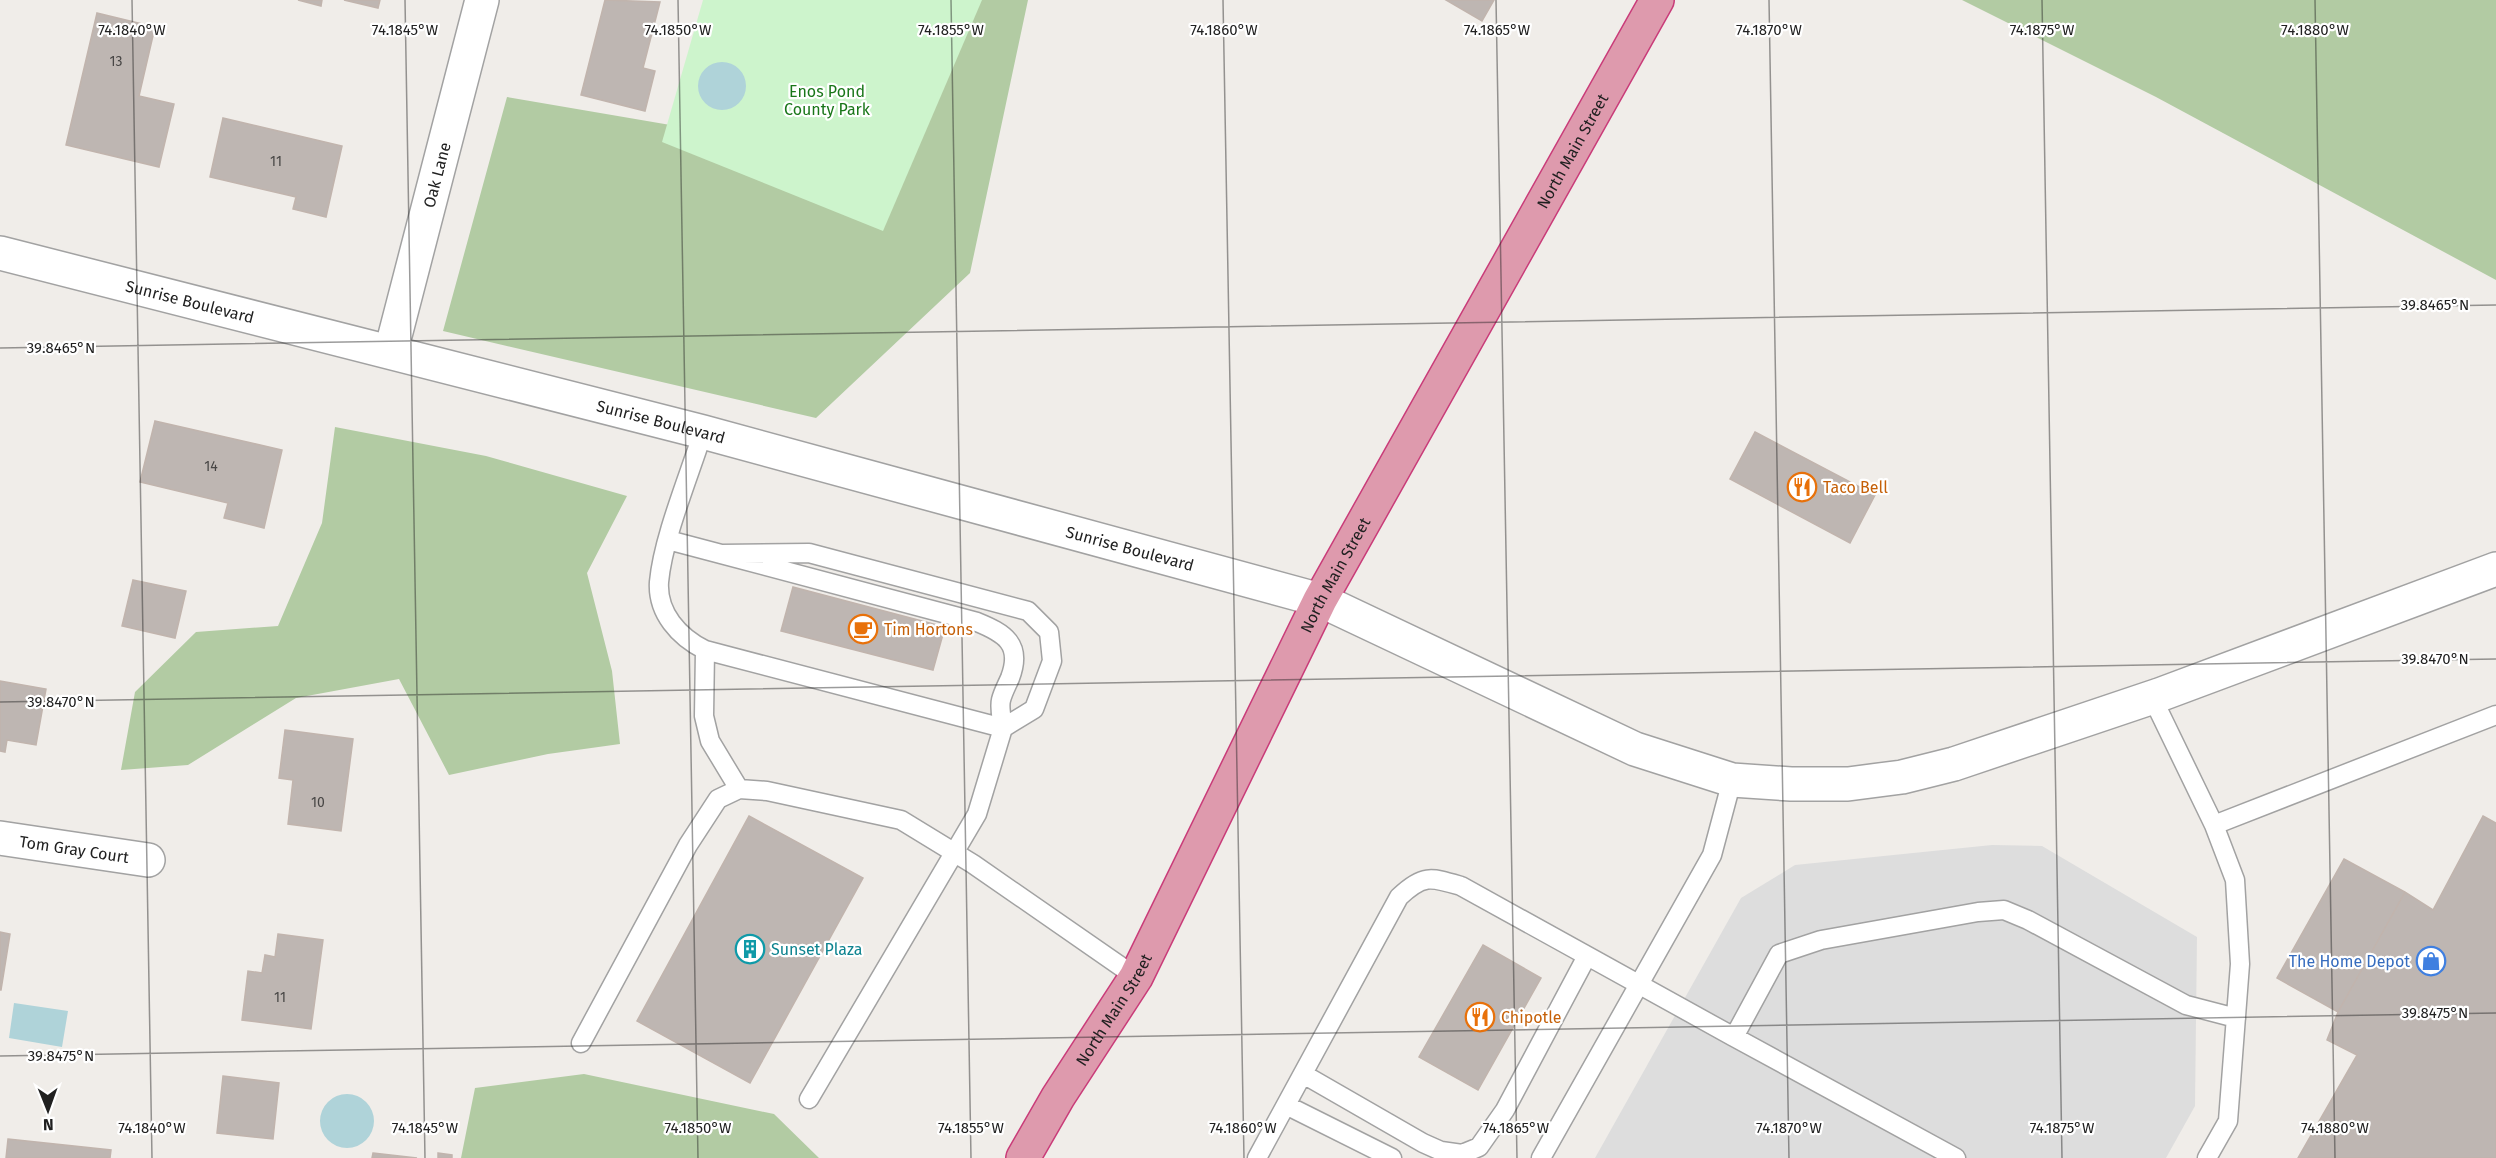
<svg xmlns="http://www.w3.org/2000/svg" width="2496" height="1158" viewBox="0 0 2496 1158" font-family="'Fira Sans',sans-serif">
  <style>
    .forest { fill: #b2cba3 }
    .park { fill: #cdf4cc }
    .parking { fill: #ddd }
    .water { fill: #afd3d9 }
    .building { fill: #beb6b2; stroke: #c1b4ad; stroke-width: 1.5 }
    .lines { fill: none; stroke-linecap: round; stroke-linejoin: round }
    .lane-casing { stroke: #a2a2a2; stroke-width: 21 }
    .street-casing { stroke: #a2a2a2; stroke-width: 36 }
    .highway-casing { stroke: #c93c79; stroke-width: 36 }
    .lane { stroke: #fff; stroke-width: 18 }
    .street { stroke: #fff; stroke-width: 33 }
    .highway { stroke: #de9aad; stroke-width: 33 }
    .ticks { fill: none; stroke: #212121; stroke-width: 1.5; stroke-opacity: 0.45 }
    .labels { text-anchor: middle; stroke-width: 4.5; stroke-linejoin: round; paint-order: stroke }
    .number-label { font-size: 14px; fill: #484645 }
    .park-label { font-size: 16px; fill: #197619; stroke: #fff }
    .street-label { font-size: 16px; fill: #212121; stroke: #fff }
    .food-label { font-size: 16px; fill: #c56008; stroke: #fff; text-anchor: start }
    .culture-label { font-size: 16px; fill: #0d838f; stroke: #fff; text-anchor: start }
    .shop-label { font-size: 16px; fill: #366cbe; stroke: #fff; text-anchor: end }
    .ticks-label { font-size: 15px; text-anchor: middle; fill: #212121; stroke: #fff; stroke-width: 4.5; stroke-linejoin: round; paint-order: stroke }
  </style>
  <rect width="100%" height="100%" fill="#f0ede9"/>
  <path class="forest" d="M805,0H1028L970,273L816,418L443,331L507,97L776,143Z
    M1962,0H2496V280L2156,97Z
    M335,427L486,456L627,496L587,573L612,671L620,744L548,754L449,775L399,679L296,698L188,765L121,770L135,692L196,632L278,626L322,523Z
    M584,1074L774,1114L819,1158H461L475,1088Z"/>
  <path class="park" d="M703,0H982L883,231L662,142Z"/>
  <path class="parking" d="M1992,845L2042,846L2197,937L2195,1106L2166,1158H1595L1741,898L1795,865Z"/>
  <path class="water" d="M698 86a24 24 0 1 1 48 0a24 24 0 1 1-48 0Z
    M14,1003L68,1011L62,1047L9,1038Z
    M320 1121a27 27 0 1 1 54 0a27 27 0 1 1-54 0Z"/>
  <path class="building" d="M298,0H322L321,6Z
    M344,0H380L378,8Z
    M605,0L660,2L643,68L655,71L645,111L581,95Z
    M1446,0H1494L1482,21Z
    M97,13L155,27L139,96L174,104L159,167L66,145Z
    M223,118L342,146L326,217L293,209L296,197L210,177Z
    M155,421L282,450L264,528L224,518L228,503L140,482Z
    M1755,432L1875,495L1850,543L1730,479Z
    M133,580L186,591L175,638L122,626Z
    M793,587L945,627L933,670L781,631Z
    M0,681L46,689L36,745L7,740L5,752L0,751Z
    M285,730L353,739L341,831L288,824L293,780L279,778Z
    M749,816L863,878L750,1083L637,1021Z
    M2483,816L2496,823V1158H2298L2357,1055L2327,1040L2338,1012L2405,892L2433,910Z
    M2344,859L2405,892L2338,1012L2277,978Z
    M0,932L10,934L1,990H0Z
    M278,934L323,940L311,1029L242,1020L248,971L262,973L265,955L275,957Z
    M1483,945L1541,978L1478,1090L1419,1057Z
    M223,1076L279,1083L273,1139L217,1133Z
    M8,1139L111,1150L110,1158H6Z
    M373,1153L417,1158H372Z
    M438,1153L452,1155V1158H438Z"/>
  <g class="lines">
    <g class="lane-casing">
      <path id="lane" d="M703,432C689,476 663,538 659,582C657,613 679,637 705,650L1003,728C1002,719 999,708 1001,700C1003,692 1007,685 1010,678C1023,644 1004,633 977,622L721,554
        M668,540L721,554L809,553L1028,611L1049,632L1052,661L1034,709L1003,728L977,814L809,1099
        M705,650L704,716L710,741L739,789
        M2152,697L2214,825L2235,880L2240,964L2228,1121L2207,1158
        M2214,825L2496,715
        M581,1043L688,845L718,799L739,789L767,791L901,820L973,864L1136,977
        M1303,1074L1423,1143L1441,1151L1462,1154L1479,1147L1505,1110L1587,956
        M1286,1105L1392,1158
        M1257,1158L1399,897C1423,874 1431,877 1461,886L1734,1037
        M1541,1158L1712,855L1732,780
        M1956,1158L1734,1037L1779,954L1821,940L1978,912L2004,910L2028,920L2186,1005L2236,1018"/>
    </g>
    <g class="street-casing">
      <g id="street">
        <path id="s1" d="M0,253L703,432L1320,600L1635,749L1732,780L1791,784H1848L1902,777L1954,764L2159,695L2496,569"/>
        <path id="s2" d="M391,351L482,0"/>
        <path id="s3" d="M0,838L148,860"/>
      </g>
    </g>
    <g class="highway-casing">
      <g id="highway">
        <path id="s4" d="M1023,1158L1058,1097L1136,977L1320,600L1657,0"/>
      </g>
    </g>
    <use href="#lane" class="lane"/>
    <use href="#street" class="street"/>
    <use href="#highway" class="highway"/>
  </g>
  <path class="ticks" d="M132,0L152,1158M405,0L425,1158M678,0L698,1158M951,0L971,1158M1223,0L1244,1158M1496,0L1517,1158M1769,0L1789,1158M2042,0L2062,1158M2315,0L2335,1158M0,348L2496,305M0,702L2496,659M0,1056L2496,1013"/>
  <defs>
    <g id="restaurant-ring" transform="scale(1.5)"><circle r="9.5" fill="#fff" stroke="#e8710a" stroke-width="1.5"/><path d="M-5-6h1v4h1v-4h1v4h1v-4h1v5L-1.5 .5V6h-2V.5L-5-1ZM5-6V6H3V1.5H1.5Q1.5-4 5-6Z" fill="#e8710a"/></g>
    <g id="cafe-ring" transform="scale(1.5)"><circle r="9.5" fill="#fff" stroke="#e8710a" stroke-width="1.5"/><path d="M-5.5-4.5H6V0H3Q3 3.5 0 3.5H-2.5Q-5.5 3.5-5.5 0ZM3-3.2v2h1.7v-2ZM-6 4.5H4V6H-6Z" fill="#e8710a"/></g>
    <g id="building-ring" transform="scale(1.5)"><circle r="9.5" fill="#fff" stroke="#0f9aa8" stroke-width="1.5"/><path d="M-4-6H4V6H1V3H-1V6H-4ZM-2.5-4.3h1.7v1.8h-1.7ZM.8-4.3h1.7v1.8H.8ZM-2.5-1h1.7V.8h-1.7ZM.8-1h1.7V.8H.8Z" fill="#0f9aa8"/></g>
    <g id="shop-ring" transform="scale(1.5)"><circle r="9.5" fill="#fff" stroke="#3f7fe0" stroke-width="1.5"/><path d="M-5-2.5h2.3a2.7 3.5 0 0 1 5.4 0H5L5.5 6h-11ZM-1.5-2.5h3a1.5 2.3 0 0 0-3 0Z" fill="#3f7fe0"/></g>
  </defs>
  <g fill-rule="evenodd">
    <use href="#restaurant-ring" x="1802" y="487"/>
    <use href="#cafe-ring" x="863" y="629"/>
    <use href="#building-ring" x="750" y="949"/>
    <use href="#shop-ring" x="2431" y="961"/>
    <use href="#restaurant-ring" x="1480" y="1017"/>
  </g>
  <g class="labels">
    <g class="number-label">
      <text x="116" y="66">13</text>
      <text x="276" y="166">11</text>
      <text x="211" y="471">14</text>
      <text x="318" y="807">10</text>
      <text x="280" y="1002">11</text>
    </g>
    <g class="park-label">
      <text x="827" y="97">Enos Pond<tspan x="827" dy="18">County Park</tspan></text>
    </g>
    <g class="street-label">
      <text dy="6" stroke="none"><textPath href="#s4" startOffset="1148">North Main Street</textPath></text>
      <text dy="6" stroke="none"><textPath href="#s2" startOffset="182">Oak Lane</textPath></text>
      <text dy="6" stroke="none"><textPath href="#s1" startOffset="196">Sunrise Boulevard</textPath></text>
      <text dy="6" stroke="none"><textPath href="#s1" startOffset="682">Sunrise Boulevard</textPath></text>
      <text dy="6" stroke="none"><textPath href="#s1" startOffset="1168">Sunrise Boulevard</textPath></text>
      <text dy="6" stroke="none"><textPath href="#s4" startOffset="662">North Main Street</textPath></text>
      <text dy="6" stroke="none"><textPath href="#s3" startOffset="75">Tom Gray Court</textPath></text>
      <text dy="6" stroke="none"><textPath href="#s4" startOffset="174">North Main Street</textPath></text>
    </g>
    <g class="food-label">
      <text x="1823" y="493">Taco Bell</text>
      <text x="884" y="635">Tim Hortons</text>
      <text x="1501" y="1023">Chipotle</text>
    </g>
    <g class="culture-label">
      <text x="771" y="955">Sunset Plaza</text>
    </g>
    <g class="shop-label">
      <text x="2410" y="967">The Home Depot</text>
    </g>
  </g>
  <g class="ticks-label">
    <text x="132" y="35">74.1840°W</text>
    <text x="405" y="35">74.1845°W</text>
    <text x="678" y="35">74.1850°W</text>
    <text x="951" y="35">74.1855°W</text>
    <text x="1224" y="35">74.1860°W</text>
    <text x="1497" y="35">74.1865°W</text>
    <text x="1769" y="35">74.1870°W</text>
    <text x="2042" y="35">74.1875°W</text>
    <text x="2315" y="35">74.1880°W</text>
    <text x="2435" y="310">39.8465°N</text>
    <text x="61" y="353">39.8465°N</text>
    <text x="2435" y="664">39.8470°N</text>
    <text x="61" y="707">39.8470°N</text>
    <text x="2435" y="1018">39.8475°N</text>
    <text x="61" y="1061">39.8475°N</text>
    <text x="152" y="1133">74.1840°W</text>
    <text x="425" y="1133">74.1845°W</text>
    <text x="698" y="1133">74.1850°W</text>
    <text x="971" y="1133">74.1855°W</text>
    <text x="1243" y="1133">74.1860°W</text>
    <text x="1516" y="1133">74.1865°W</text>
    <text x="1789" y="1133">74.1870°W</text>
    <text x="2062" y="1133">74.1875°W</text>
    <text x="2335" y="1133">74.1880°W</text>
  </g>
  <g transform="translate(48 1110) rotate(179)" stroke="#ffffff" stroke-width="4.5" paint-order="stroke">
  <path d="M0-4.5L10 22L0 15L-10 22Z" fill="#212121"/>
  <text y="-9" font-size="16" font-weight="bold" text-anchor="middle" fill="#212121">N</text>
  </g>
</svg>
